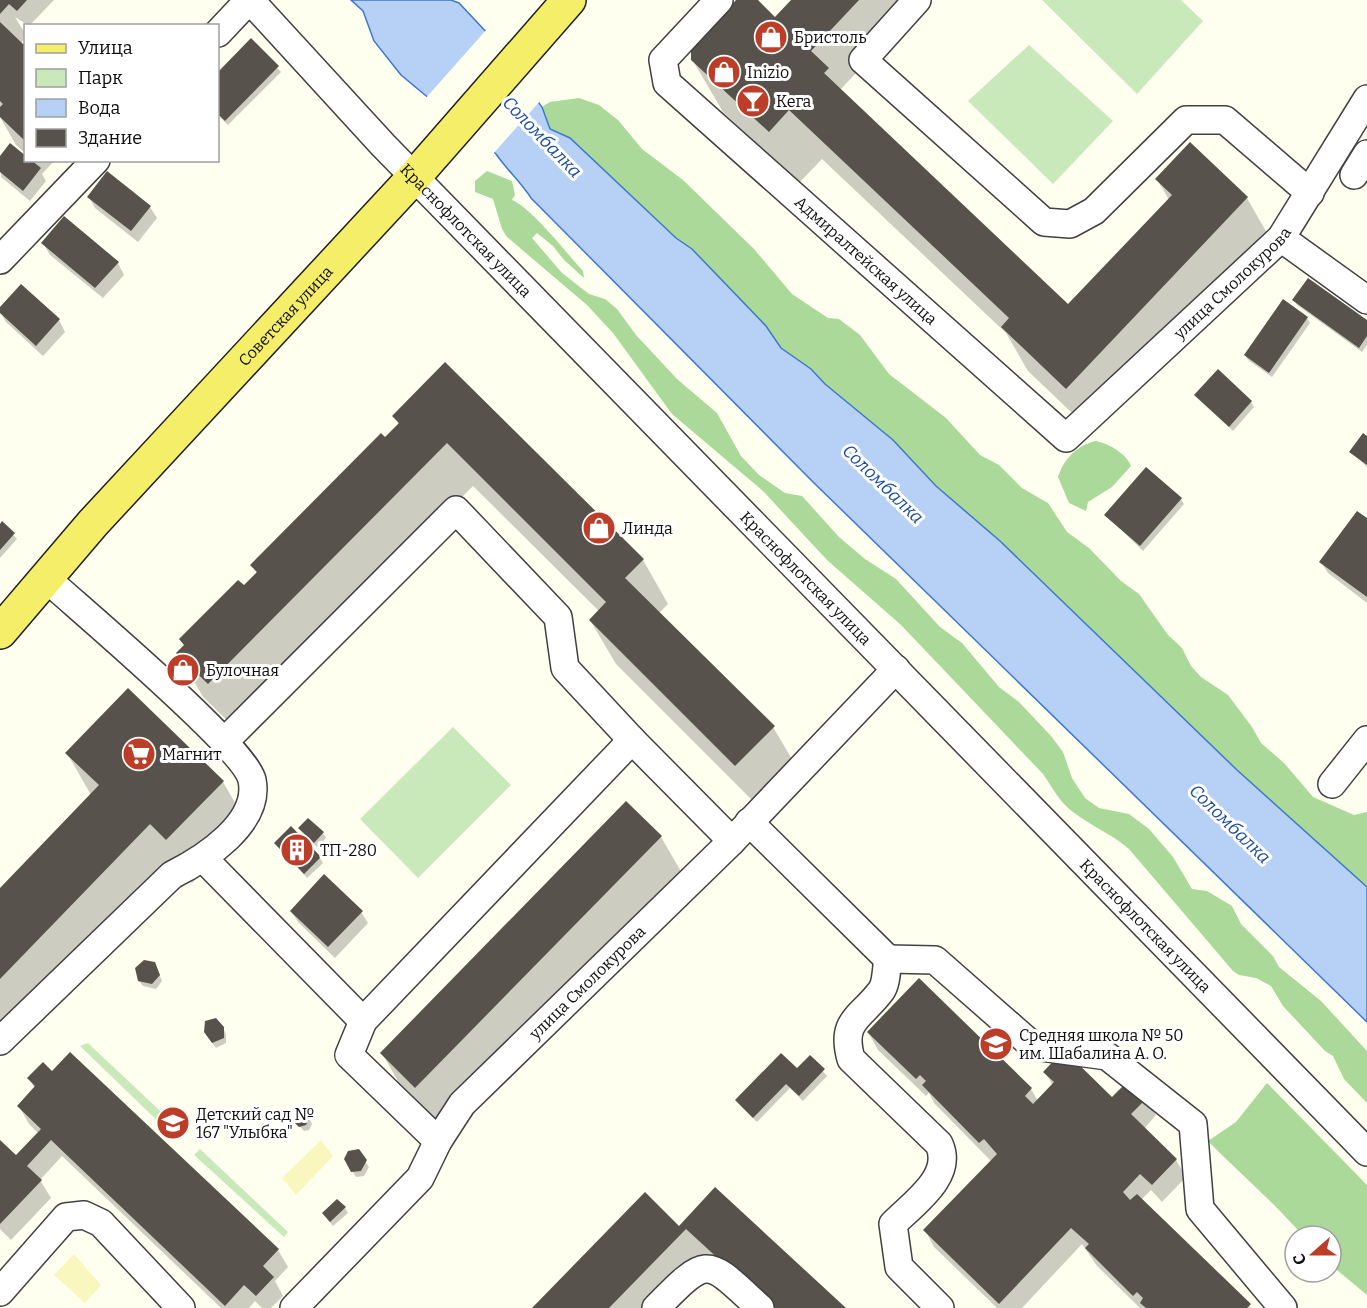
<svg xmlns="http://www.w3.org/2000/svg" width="1367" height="1308" viewBox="0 0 1367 1308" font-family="Bitter,serif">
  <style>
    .green { fill: #c9e9ba }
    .forest { fill: #aad99a }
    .sand { fill: #f9f7bd }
    .water { fill: #b6d1f5; stroke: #3e78ca; stroke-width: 1.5 }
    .pier { fill: #fffff0 }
    .shadow { fill: #0003 }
    .building { fill: #57524b }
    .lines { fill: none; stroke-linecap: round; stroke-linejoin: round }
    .minor-casing { stroke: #414141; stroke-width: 30 }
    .major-casing { stroke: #1f1f1f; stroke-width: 36 }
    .minor { stroke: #fff; stroke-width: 27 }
    .major { stroke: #f5ee69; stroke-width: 33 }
    .labels { text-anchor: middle; stroke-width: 6; stroke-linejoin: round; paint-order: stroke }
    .poi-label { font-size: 16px; fill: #0e0e0e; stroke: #fff; text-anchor: start }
    .street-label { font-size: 16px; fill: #0e0e0e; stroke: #fff }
    .water-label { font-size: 18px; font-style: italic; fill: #1a4b9e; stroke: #fff }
  </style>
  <rect width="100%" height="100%" fill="#fffff0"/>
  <path class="green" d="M1042,0H1181L1203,21L1137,94Z
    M1029,45L1113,121L1053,184L968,101Z
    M453,727L511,785L418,878L360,819Z
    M88,1043L175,1125L169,1132L80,1046Z
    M200,1149L288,1232L284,1237L194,1155Z"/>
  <path class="forest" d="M579,98L599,105L618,120L642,149L683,180L754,249L792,294L828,318L839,319L860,335L889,374L946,418L980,455L999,465L1022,488L1048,503L1067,532L1089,548L1121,581L1139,594L1168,635L1182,648L1191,666L1201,677L1228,695L1252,727L1261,743L1284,763L1313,797L1354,815L1367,812V887L1237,770L1000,541L936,486L893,440L825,384L811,369L781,348L766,326L692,249L676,238L570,138L550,129L542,107L550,102Z
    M487,171L512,181L515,195L512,200C533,209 567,254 583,271L584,278L564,260L553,246L537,233L532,238L562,273L589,294L605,299L617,309L636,335L677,379L717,413L741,456L759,475L785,493L802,496L839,537L865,559L896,579L940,627L962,643L999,687L1019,702L1051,736L1063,752L1072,778L1085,798L1099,808L1129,814L1149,829L1173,857L1192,889L1207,891L1232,906L1241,924L1273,956L1279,967L1321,1001L1367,1051V1103L1344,1079L1333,1056L1325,1051L1283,1006L1271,986L1256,978L1239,975L1233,971L1129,849C1112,834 1091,826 1073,812C1059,802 1053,788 1043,774L901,625L827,560L763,491L672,414L613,333L587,305L507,237L502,229L493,199L475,192V181Z
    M1096,441C1109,444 1126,453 1131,466L1112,487L1088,502L1086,511L1069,503L1058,477C1064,459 1077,445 1096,441Z
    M1267,1083L1367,1185V1295L1331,1265V1236H1303C1274,1202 1239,1173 1208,1141L1236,1122Z"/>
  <path class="sand" d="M321,1140L333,1156L296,1195L282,1178Z
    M74,1254L101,1285L85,1303L54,1275Z"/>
  <path class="water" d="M351,0H451L459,3L490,36L542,107L550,129L570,138L676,238L692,249L766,326L781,348L811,369L825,384L893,440L936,486L1000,541L1237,770L1367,887V1022L812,481L531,198C521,182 507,170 496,154L401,75L374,41L363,11Z"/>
  <path class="pier" d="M487,29L541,100L492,155L425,99Z"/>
  <path class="shadow" d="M0,0H54L29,26L15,17L26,35L21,44H26V154L16,145L0,117Z
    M738,0H755L775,19L793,0H925L840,90L1068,306L1169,200L1157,179L1247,198L1272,242L1092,432L1028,371L1006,333L822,159L799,183L723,112L692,59Z
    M251,40L281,72L228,125L218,115V74Z
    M0,159L26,160H55L42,174L46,181L30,201L1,177Z
    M89,197L150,207L157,218L138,242L95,208Z
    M43,243L118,263L124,275L103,298L50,255Z
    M21,286L59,320L65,332L43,356L6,322L0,312Z
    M1294,300L1367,322V345L1362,352L1297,305Z
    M1307,318L1310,323L1272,377L1248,360L1245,355Z
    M445,364L643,560L668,604L659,613L773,727L799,771L761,809L616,664L590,620L599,611L473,486L234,727L203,697L178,653L185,647L181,639L257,574L252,565L399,425L394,416Z
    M1196,395L1251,402L1254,407L1233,431Z
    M1367,438V467L1351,452Z
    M1181,499L1184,504L1143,551L1106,515Z
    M1367,520V603L1328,573L1321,562Z
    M2,523L17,539L0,558V526Z
    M67,753L223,782L248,825L192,883L176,867L0,1049V890L91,795Z
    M300,828L323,833L326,838L317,847Z
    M661,837L686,880L441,1130L407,1097L382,1053Z
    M276,843L320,858L323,863L307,878Z
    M291,911L361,912L368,923L335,958L298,922Z
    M157,969L162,981L156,989L143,986L139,981Z
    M223,1028L226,1034V1043L216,1048L208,1037Z
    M868,1032L1031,1089L1038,1101L1053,1086L1045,1072L1112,1099L1146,1098L1156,1115L1144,1129L1176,1160L1186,1177L1162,1202L1151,1190L1141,1200L1251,1308H1140L1097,1266L1082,1244L1022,1308H997L934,1247L925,1230L992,1162L934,1103L929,1093L926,1096L878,1050Z
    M810,1057L827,1076L803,1101L790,1088L757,1122L740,1105L737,1100L797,1070Z
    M29,1078L278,1250L288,1267L275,1281L283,1296L271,1308H262L255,1301L249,1308H221L62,1156L40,1180L51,1198L11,1240L0,1229V1143L16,1157L38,1133L29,1124L19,1106L35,1089Z
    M309,1118L312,1124L309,1130L304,1131L294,1120Z
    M358,1151L369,1167L364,1176L356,1177L345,1159Z
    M715,1189L843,1308L712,1272L677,1308H534L679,1228Z
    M345,1208L348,1213L333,1226L327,1219Z"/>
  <path class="building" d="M0,0H27L17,11L9,4L0,14Z
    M736,0H758L775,17L791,0H859L811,51L829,68L824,73L1068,304L1172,195L1155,179L1190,142L1248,197L1066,389L1001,327L1009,318L789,110L769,132L691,60V48Z
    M0,22L23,44L26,42L24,140L0,117V107L3,104L0,101Z
    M251,38L279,66L225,121L218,114V72Z
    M10,143L26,156V160H31L41,168L23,191L0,172V156Z
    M107,171L151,206L131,231L87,197Z
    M64,216L119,262L95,288L41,243Z
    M1308,278L1367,320V336L1359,348L1292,300Z
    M21,284L60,319L36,346L0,313V307Z
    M1283,299L1308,317L1269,373L1244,355Z
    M445,362L644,559L625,578L775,726L735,766L589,620L606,602L447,443L208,684L176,653L184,645L179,639L238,580L244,585L257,572L250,565L381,433L385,437L399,423L392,416Z
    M1218,369L1252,401L1229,427L1194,395Z
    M1363,433L1367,436V465L1349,452Z
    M1146,467L1182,498L1140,546L1104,515Z
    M1357,511L1367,518V597L1319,562Z
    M2,521L15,533L0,550V524Z
    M128,688L224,781L166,840L150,824L0,979V888L99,785L65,753Z
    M626,801L662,836L415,1088L380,1053Z
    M308,818L324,832L314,843L298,828Z
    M291,826L321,857L304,874L274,843Z
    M324,874L363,911L328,947L290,911Z
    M144,960L155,962L160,975L152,984L138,981L135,968Z
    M919,978L1032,1088L1025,1096L1033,1104L1054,1082L1043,1072L1064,1050L1112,1097L1129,1080L1148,1097L1131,1114L1177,1159L1152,1185L1140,1174L1123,1192L1130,1200L1137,1194L1251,1304L1247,1308H1146L1140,1303L1143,1298L1137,1292L1133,1296L1085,1248L1089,1244L1071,1228L999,1304L923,1230L997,1154L984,1139L979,1143L922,1085L926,1081L920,1075L916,1079L867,1032Z
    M216,1018L224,1027V1038L212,1043L204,1032L205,1021Z
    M70,1052L279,1249L263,1266L274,1277L256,1296L244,1285L225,1306L51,1140L27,1166L42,1180L0,1224V1140L16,1155L41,1129L17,1106L35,1086L27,1078L43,1062L52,1071Z
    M781,1053L797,1068L810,1055L825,1069L799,1096L786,1084L753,1118L735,1100Z
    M304,1109L310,1117L306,1125L299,1127L292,1120L296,1113Z
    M359,1149L367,1160L361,1171L351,1172L344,1159L348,1151Z
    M715,1187L846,1308H772L686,1229L609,1308H532L645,1192L679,1226Z
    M337,1199L346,1207L330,1222L322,1213Z"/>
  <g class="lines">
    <g class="minor-casing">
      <g id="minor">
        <path id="s1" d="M250,0L383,145L1367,1152"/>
        <path id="s2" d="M719,0L663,60L667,83L1066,438L1281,238L1367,99"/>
        <path d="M917,0L863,60L1044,222L1070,224L1094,211L1186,120H1225L1310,193"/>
        <path d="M218,33L249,0"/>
        <path d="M1354,175L1367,154"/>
        <path d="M1281,238L1367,300"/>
        <path d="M0,260L96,160"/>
        <path d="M225,741L456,510L558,617L565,668L632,740"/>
        <path d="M1332,784L1367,740"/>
        <path d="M749,822L888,959C886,968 887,983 881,991C861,1018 840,1020 851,1059L939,1144C954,1176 914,1203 893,1224L899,1267L940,1308"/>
        <path d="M204,859L363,1021L349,1055L438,1141"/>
        <path d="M888,959L935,960L1033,1046L1107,1056L1193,1124L1200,1209L1283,1308"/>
        <path d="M363,1021L632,740L732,841"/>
        <path d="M0,1041L172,875C204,859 261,823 252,780C245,748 81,610 47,579"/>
        <path d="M0,1292L66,1217L84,1215L101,1223L181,1308"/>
        <path id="s3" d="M294,1308L420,1178L438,1141L462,1104L732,841L896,669"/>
        <path d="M656,1308C709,1254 706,1258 760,1308"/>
      </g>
    </g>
    <g class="major-casing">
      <g id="major">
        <path id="s4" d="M0,632L93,523L415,176L569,0"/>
      </g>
    </g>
    <use href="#minor" class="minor"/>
    <use href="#major" class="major"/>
  </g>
  <defs>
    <g id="shop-disc" transform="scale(1.725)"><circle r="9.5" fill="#bc3e29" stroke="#fff"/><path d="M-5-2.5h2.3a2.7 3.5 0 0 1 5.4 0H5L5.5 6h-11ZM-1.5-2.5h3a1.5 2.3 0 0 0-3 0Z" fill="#fff"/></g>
    <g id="bar-disc" transform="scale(1.725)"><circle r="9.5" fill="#bc3e29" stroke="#fff"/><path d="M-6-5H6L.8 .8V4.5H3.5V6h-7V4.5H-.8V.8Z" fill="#fff"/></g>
    <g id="supermarket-disc" transform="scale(1.725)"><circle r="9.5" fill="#bc3e29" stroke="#fff"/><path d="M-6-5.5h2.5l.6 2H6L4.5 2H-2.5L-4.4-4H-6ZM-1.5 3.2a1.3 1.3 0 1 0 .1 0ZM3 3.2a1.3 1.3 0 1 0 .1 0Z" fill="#fff"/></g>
    <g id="building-disc" transform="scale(1.725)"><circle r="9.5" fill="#bc3e29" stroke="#fff"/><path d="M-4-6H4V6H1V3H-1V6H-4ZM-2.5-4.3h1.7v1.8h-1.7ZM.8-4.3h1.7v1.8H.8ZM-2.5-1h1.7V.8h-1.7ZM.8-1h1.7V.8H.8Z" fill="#fff"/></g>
    <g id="school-disc" transform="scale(1.725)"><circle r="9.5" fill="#bc3e29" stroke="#fff"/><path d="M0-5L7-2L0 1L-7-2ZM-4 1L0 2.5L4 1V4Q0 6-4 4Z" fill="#fff"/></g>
  </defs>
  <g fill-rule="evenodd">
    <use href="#shop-disc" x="771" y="37"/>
    <use href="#shop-disc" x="724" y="72"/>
    <use href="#bar-disc" x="753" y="101"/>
    <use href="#shop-disc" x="599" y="528"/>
    <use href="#shop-disc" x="183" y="670"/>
    <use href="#supermarket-disc" x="139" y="754"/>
    <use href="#building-disc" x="297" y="850"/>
    <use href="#school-disc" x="996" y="1044"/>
    <use href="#school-disc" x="173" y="1123"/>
  </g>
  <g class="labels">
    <g class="poi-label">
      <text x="794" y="43">Бристоль</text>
      <text x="747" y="78">Inizio</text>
      <text x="776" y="107">Кега</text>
      <text x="622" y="534">Линда</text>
      <text x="206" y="676">Булочная</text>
      <text x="162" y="760">Магнит</text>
      <text x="320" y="856">ТП-280</text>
      <text x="1019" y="1041">Средняя школа № 50<tspan x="1019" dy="18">им. Шабалина А. О.</tspan></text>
      <text x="196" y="1120">Детский сад №<tspan x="196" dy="18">167 "Улыбка"</tspan></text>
    </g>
    <g class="street-label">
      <text dy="6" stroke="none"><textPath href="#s1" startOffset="316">Краснофлотская улица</textPath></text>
      <text dy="6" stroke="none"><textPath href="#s2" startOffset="372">Адмиралтейская улица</textPath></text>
      <text dy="6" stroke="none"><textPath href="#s2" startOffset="867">улица Смолокурова</textPath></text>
      <text dy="6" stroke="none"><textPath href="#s4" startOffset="426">Советская улица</textPath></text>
      <text dy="6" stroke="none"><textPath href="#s1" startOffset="802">Краснофлотская улица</textPath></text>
      <text dy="6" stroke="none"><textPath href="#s1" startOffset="1288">Краснофлотская улица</textPath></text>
      <text dy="6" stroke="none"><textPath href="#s3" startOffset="441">улица Смолокурова</textPath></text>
    </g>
    <g class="water-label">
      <text transform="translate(542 137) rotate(46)" y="6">Соломбалка</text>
      <text transform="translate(883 484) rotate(44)" y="6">Соломбалка</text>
      <text transform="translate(1230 824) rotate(44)" y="6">Соломбалка</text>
    </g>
  </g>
  <rect x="24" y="24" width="195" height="138" fill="#ffffff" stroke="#9f9f9f" stroke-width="1.5"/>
  <rect x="36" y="44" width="30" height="9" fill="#f5ee69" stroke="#9f9f9f" stroke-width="1.5"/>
  <text x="78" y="54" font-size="18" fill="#0e0e0e">Улица</text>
  <rect x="36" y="69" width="30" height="18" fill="#c9e9ba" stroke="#9f9f9f" stroke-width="1.5"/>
  <text x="78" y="84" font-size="18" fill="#0e0e0e">Парк</text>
  <rect x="36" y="99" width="30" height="18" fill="#b6d1f5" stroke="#9f9f9f" stroke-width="1.5"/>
  <text x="78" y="114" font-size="18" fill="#0e0e0e">Вода</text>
  <rect x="36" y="129" width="30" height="18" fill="#57524b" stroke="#9f9f9f" stroke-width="1.5"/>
  <text x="78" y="144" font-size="18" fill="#0e0e0e">Здание</text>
  <g transform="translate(1313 1254) rotate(249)"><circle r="28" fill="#ffffff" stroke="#9f9f9f" stroke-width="1.5"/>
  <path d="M0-4.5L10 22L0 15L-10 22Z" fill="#bc3e29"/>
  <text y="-9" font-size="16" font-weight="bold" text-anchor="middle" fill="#0e0e0e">С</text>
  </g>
</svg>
